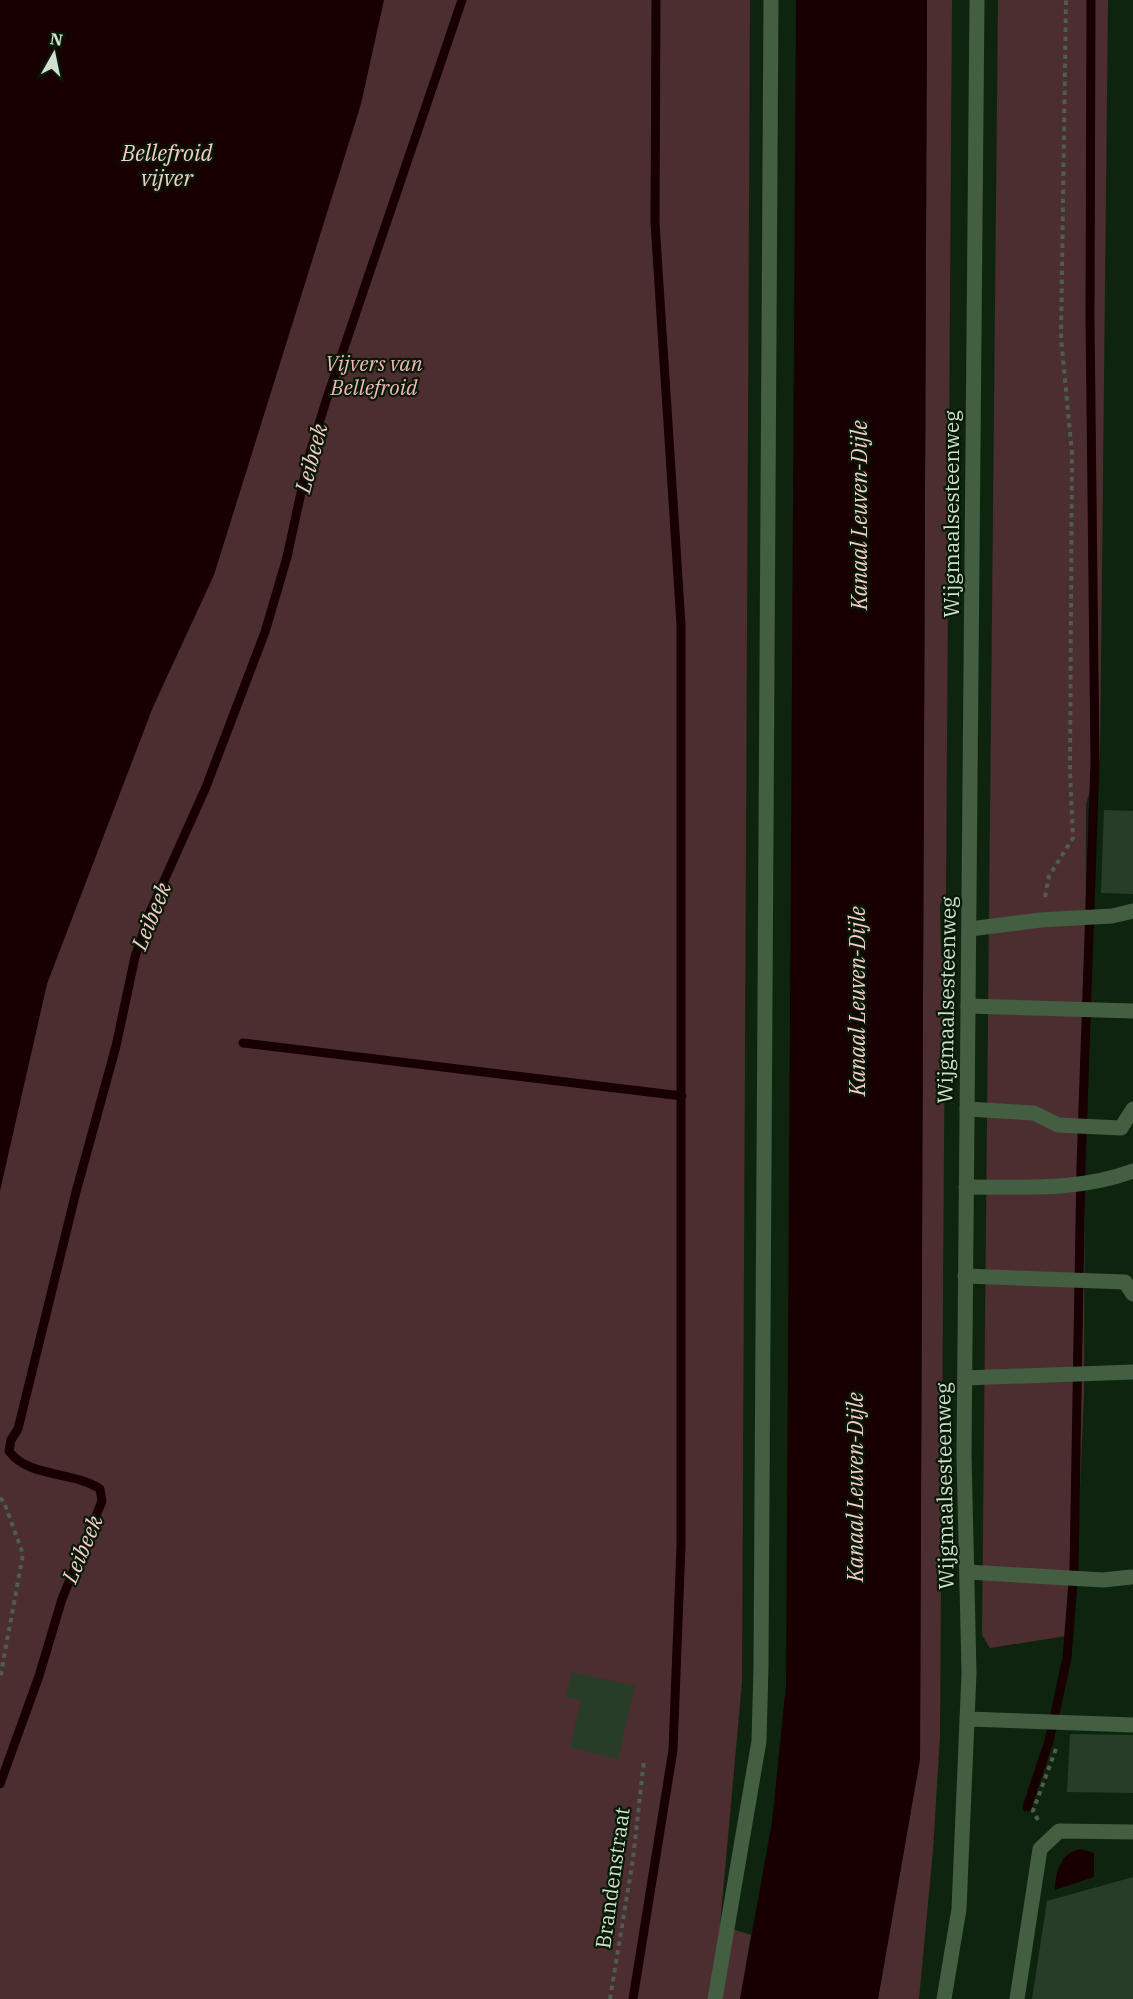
<svg xmlns="http://www.w3.org/2000/svg" width="1133" height="1999" viewBox="0 0 1133 1999" font-family="'IBM Plex Serif',serif">
  <style>
    .green { fill: #4c2e31 }
    .water { fill: #180002 }
    .lines { fill: none; stroke-linecap: round; stroke-linejoin: round }
    .stream { stroke: #180002; stroke-width: 9 }
    .building { fill: #283d27 }
    .path { stroke: #4c5e4c; stroke-width: 4; stroke-dasharray: 4.5 4.5; stroke-linecap: butt }
    .service { stroke: #445e42; stroke-width: 15 }
    .minor { stroke: #445e42; stroke-width: 15 }
    .tertiary { stroke: #445e42; stroke-width: 15 }
    .labels { text-anchor: middle; stroke-width: 4.5; stroke-linejoin: round; paint-order: stroke }
    .park-label { font-size: 21px; font-style: italic; fill: #f6b7bc; stroke: #061a06 }
    .street-label { font-size: 21px; fill: #d1ded0; stroke: #061a06 }
    .water-label { font-size: 22px; font-style: italic; fill: #fbcace; stroke: #061a06 }
  </style>
  <rect width="100%" height="100%" fill="#0f240f"/>
  <path class="green" d="M0,0H750L742,1682L720,1925L751,1935L740,1999H0Z
    M927,0H952L946,893L940,905L941,956L945,963V999L940,1736L933,1850L919,1999H878L920,1759Z
    M998,0H1108L1100,759L1086,804L1084,1393L1075,1608L1072,1635L990,1648L982,1635Z"/>
  <path class="water" d="M0,0H384L361,104L214,575L153,707L47,984L0,1191Z
    M796,0H927L920,1759L878,1999H740L772,1822L786,1685Z
    M1081,1849L1094,1853V1877L1055,1890C1055,1872 1061,1852 1081,1849Z"/>
  <g class="lines">
    <path class="stream" d="M243,1043L682,1096
      M0,1784L39,1676L62,1599L102,1501L100,1489C74,1471 28,1478 9,1451L11,1440L18,1429L76,1192L116,1046L135,957L150,912L206,787L265,632L287,557L309,456L326,401L462,0
      M1027,1807L1049,1741L1067,1658L1074,1569L1081,1166L1095,762L1090,318L1091,0
      M633,1999L673,1750L681,1546V624L655,223L656,0"/>
  </g>
  <path class="building" d="M1104,810L1133,811V894L1101,893Z
    M572,1672L635,1686L618,1759L570,1747L581,1701L566,1697Z
    M1070,1734L1133,1735V1793L1067,1792Z
    M1133,1877V1999H1032L1047,1901Z"/>
  <g class="lines">
    <path class="path" d="M1045,897L1049,876L1073,838L1070,771L1072,453L1061,338L1066,0
      M0,1498L4,1502L23,1554L0,1679
      M1038,1820L1033,1811L1057,1746
      M610,1999L633,1859L644,1760"/>
    <path class="service" d="M968,1006L1133,1011
      M967,1109L1034,1113L1058,1125L1121,1128L1133,1109
      M966,1187C1022,1187 1080,1191 1133,1171
      M965,1276L1125,1282L1133,1294
      M965,1378L1133,1372
      M967,1572L1103,1580L1131,1577
      M967,1719L1133,1725
      M715,1999L759,1741L761,1666L771,0
      M1017,1999L1040,1849L1059,1831L1133,1832"/>
    <path class="minor" d="M970,929L1040,920L1112,916L1133,911"/>
    <path class="tertiary" d="M944,1999L959,1909L969,1673L964,1455L977,0"/>
  </g>
  <g class="labels">
    <g class="park-label">
      <text x="374" y="371">Vijvers van<tspan x="374" dy="24">Bellefroid</tspan></text>
    </g>
    <g class="street-label">
      <text transform="translate(952 514) rotate(-90)" y="7">Wijgmaalsesteenweg</text>
      <text transform="translate(947 1000) rotate(-89)" y="7">Wijgmaalsesteenweg</text>
      <text transform="translate(945 1486) rotate(-91)" y="7">Wijgmaalsesteenweg</text>
      <text transform="translate(613 1878) rotate(-82)" y="7">Brandenstraat</text>
    </g>
    <g class="water-label">
      <text x="167" y="161">Bellefroid<tspan x="167" dy="25">vijver</tspan></text>
      <text transform="translate(311 458) rotate(-75)" y="8">Leibeek</text>
      <text transform="translate(859 515) rotate(-90)" y="8">Kanaal Leuven-Dijle</text>
      <text transform="translate(151 916) rotate(-68)" y="8">Leibeek</text>
      <text transform="translate(857 1001) rotate(-90)" y="8">Kanaal Leuven-Dijle</text>
      <text transform="translate(855 1487) rotate(-90)" y="8">Kanaal Leuven-Dijle</text>
      <text transform="translate(82 1549) rotate(-67)" y="8">Leibeek</text>
    </g>
  </g>
  <g transform="translate(54 54) rotate(9)" stroke="#061a06" stroke-width="4.5" paint-order="stroke">
  <path d="M0-4.5L10 22L0 15L-10 22Z" fill="#d1ded0"/>
  <text y="-9" font-size="16" font-weight="bold" text-anchor="middle" fill="#d1ded0">N</text>
  </g>
</svg>
